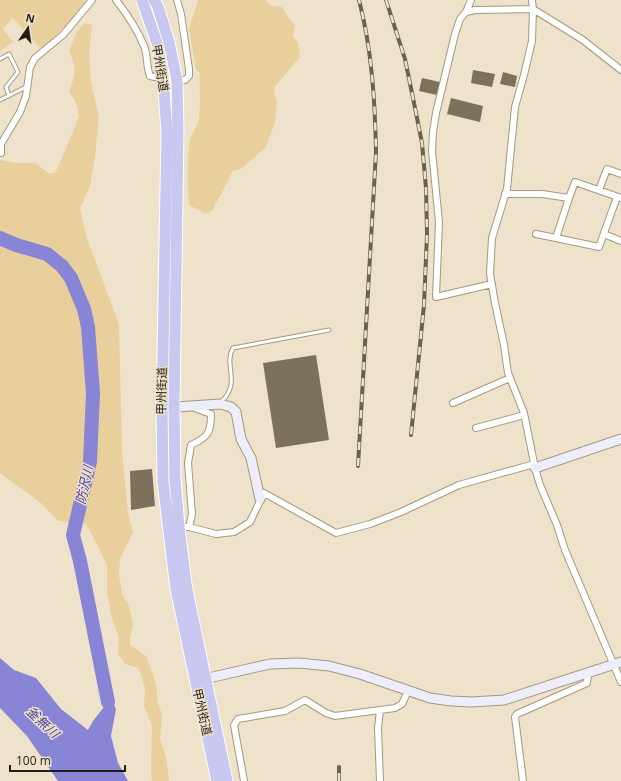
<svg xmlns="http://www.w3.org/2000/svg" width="621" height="781" viewBox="0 0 621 781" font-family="'Open Sans','Noto Sans JP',sans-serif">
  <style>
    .green { fill: #e8cf9b }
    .water { fill: #8884d6 }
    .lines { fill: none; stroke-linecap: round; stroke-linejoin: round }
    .river { stroke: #8884d6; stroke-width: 14 }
    .building { fill: #7c725c }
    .lane-casing { stroke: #a39882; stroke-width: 5 }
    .street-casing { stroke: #a39882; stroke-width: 8 }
    .secondary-casing { stroke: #a39882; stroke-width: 11 }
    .highway-casing { stroke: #fff; stroke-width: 13 }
    .lane { stroke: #fff; stroke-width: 3 }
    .street { stroke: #fff; stroke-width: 6 }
    .secondary { stroke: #eeeefb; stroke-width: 9 }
    .highway { stroke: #c8c8f1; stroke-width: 11 }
    .rail-casing { stroke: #696254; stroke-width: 4 }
    .rail { stroke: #eee2ca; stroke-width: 2.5; stroke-dasharray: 8; stroke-linecap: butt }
    .labels { text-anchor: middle; stroke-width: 3; stroke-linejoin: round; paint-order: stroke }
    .street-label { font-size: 12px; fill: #221e15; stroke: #eee2ca }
    .water-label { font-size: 13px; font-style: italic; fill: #4b3d9f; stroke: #eee2ca }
  </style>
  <rect width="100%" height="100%" fill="#eee2ca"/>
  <path class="green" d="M0,0H82L85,2L65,27L41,49L13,18L3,29L13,42L0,51Z
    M198,0H265L272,6L282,7L288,17L295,25L293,37L298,43L300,57L275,86L274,94L277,101L275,122L266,147L242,168L233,171C229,178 226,185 222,192C219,199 215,203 213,210L206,214L189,205C187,185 187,160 190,140C192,132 199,125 199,117C201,102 199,88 200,73L196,69L189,29Z
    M85,23L92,25L89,54L91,83L99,117L95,156L90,186L80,208L87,239L119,324L122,451L128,513L133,532L120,559L119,575L122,594L129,606L133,625L130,637V645L146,656L156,684L158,704L162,714L160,739L166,757L169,781H152L151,772L152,725L144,706L145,688L139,668L125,664L118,654L119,637L112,619L107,592V566L96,542L86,524L58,521L41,503L0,473V160L16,163H35L50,174L56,172L79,117L76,102L69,92C76,73 77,70 69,51L77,32Z"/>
  <path class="water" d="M0,658L14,670L36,678L61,709L88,730L93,721L104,707V683L116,709L111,736L118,763L128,781H58L27,736L0,708Z"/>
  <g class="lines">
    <path class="river" d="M0,238L16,245L47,254L62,266L71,278L84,309L88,327L93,393L90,462L73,535L80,561L108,702"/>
  </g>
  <path class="building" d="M473,70L495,74L492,87L471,83Z
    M503,72L517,76L515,87L500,84Z
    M422,78L440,82L437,95L419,91Z
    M451,98L483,106L480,122L447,114Z
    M316,355L329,440L276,448L263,363Z
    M152,469L155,506L131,510L130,471Z"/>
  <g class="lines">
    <g class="lane-casing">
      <path id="lane" d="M0,59L9,54L18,72L6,87L9,96
        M0,100L28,86
        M221,402C242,382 223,366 233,348L329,330"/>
    </g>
    <g class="street-casing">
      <path id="street" d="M116,0C127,14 137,29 144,46C148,55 146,67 150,76L155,77L163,76
        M177,0L181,14L189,69V76L185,80L177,81
        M471,0L466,12L460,19L455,34L436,113L433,132L432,151L439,222L436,297L492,284
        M532,0L533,9L532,41L524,75L515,107L507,189L492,238L490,274L495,303L504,345L508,373L524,413L535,468L540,485L557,525L565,550L621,682
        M466,12L475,10L533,9L583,40L621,70
        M1,153V144L20,112L26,96L30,67L35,58L63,35L92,0
        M599,190L607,169L621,174
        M505,194H542L569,198L556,238L536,234
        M569,198L575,182L621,198
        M604,234L621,241
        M556,238L599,247L617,197
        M453,403L510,378
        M476,428L524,415
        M179,527H189L216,534L234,532L250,522L264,493L336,533L370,524L401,512L459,485L534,464
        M189,527L192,514L188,463L191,445C208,437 211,433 211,414L192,407
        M244,781L234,725L238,719L285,711L305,700L326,713L335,716L395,708L402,704L408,691
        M380,781L378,728L380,710
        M523,781L515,717L517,714L587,683L588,673"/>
    </g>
    <g class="secondary-casing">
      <path id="secondary" d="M162,408L220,404L231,407L236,412L241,439L251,458L260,499
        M535,468L621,439
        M200,680L270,664L299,663L329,666L360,674L430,698L451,701L472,702L504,700L621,662"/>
    </g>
    <g class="highway-casing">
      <path id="highway" d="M142,0L158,46L163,76L167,132L162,408L163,482L176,589L217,781
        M154,0L158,7L169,42L177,81L178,132L174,406L175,480L179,527L186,584L192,614L227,781"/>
    </g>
    <use href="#lane" class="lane"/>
    <use href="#street" class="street"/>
    <use href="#secondary" class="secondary"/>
    <use href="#highway" class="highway"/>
    <g class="rail-casing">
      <path id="rail" d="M386,0L405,59L413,98L422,143L426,188L427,234L424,305L411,435
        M358,466L376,152C375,101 372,50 359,0
        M339,781V767"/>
    </g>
    <use href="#rail" class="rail"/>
  </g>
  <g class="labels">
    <g class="street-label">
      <text transform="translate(160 68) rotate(81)" y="4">甲州街道</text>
      <text transform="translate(162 391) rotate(-89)" y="4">甲州街道</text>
      <text transform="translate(202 712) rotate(77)" y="4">甲州街道</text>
    </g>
    <g class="water-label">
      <text transform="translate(84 485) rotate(-78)" y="5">防沢川</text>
      <text transform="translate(43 722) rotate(43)" y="5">釜無川</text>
    </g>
  </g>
  <g transform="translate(28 28) rotate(13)" stroke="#eee2ca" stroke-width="3" paint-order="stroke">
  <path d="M0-3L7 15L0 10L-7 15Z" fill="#221e15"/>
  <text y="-6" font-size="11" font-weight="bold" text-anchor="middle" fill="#221e15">N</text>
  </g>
  <path d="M10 765v6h115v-6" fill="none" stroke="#221e15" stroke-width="2"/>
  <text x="16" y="765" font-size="12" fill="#221e15" stroke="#eee2ca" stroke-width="3" paint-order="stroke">100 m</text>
</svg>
